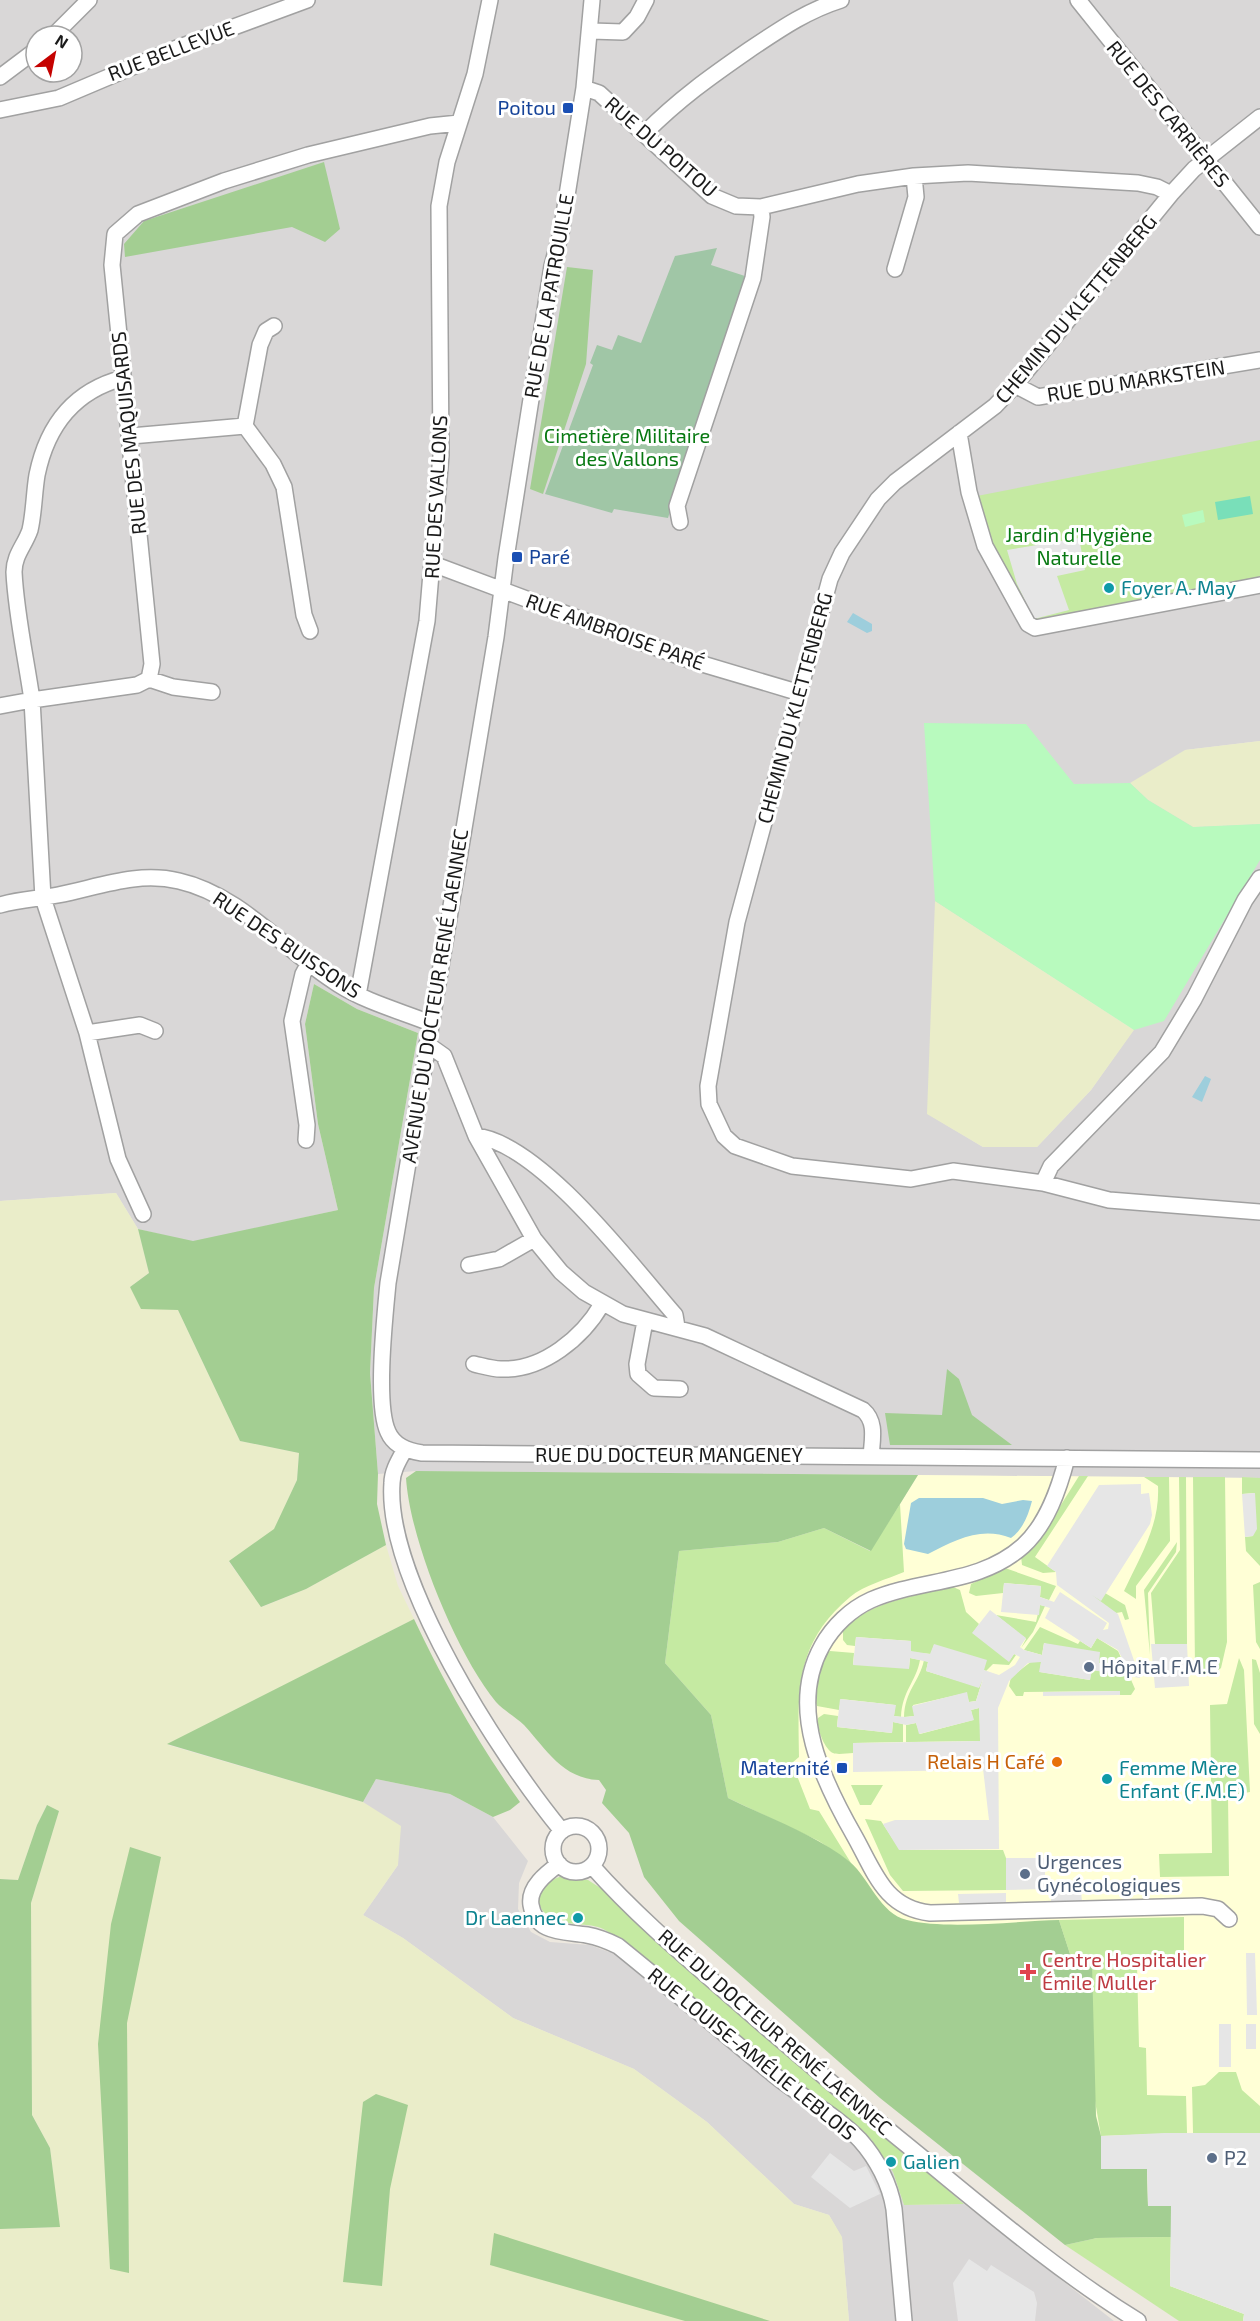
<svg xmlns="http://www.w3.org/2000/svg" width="1260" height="2321" viewBox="0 0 1260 2321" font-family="'Exo 2',sans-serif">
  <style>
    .residential { fill: #d9d7d7; fill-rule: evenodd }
    .education { fill: #ffffd6 }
    .farmland { fill: #eaedc9 }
    .grass { fill: #c5eaa2 }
    .forest { fill: #a3ce92 }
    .cemetery { fill: #a0c6a6 }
    .park { fill: #b8fabe }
    .pitch { fill: #79dfb9 }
    .parking { fill: #e6e6e6 }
    .water { fill: #9dcedc }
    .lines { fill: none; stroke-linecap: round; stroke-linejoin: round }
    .minor-casing { stroke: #a1a1a1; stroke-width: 18 }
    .minor { stroke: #fff; stroke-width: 15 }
    .transit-dot { fill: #1a4fb4; stroke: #fff; stroke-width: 2 }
    .culture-dot { fill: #0f9aa8; stroke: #fff; stroke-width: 2 }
    .service-dot { fill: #5c6f8a; stroke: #fff; stroke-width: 2 }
    .food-dot { fill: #e8710a; stroke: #fff; stroke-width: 2 }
    .health-dot { fill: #e0444e; stroke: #fff; stroke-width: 2 }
    .labels { text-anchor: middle; stroke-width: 6; stroke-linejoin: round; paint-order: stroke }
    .street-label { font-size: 20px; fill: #1a1a1a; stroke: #fff }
    .transit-label { font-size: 20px; fill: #164399; stroke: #fff; text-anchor: end }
    .park-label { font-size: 20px; fill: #087912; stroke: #fff }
    .culture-label { font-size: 20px; fill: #0d838f; stroke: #fff; text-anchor: start }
    .service-label { font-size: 20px; fill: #4e5e75; stroke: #fff; text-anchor: start }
    .food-label { font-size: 20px; fill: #c56008; stroke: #fff; text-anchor: end }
    .health-label { font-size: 20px; fill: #be3a42; stroke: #fff; text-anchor: start }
  </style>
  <rect width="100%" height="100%" fill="#ede8df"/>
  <path class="residential" d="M0,0H1260V741L1185,750L1193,827L1260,824V1478L416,1471L378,1474L370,1373L374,1288L418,1033L357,1009L314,984L305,1024L318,1124L338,1210L193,1242L138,1229L116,1193L0,1201ZM36,36H72V72H36ZM936,902L1134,1029L1091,1090L1037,1147H983L928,1114Z
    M376,1779L450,1794L493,1817L528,1861L519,1883L518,1909L531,1932L550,1942L590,1945L609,1952L621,1941L773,2065L871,2139L893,2172L904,2205L964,2204L1114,2321H849L842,2238L829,2215L794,2204L707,2122L634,2069L513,2018L403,1938L363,1915L398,1865L363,1802Z"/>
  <path class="education" d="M918,1475L1260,1478V2321H1219L1123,2261L883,2076L679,1551H871Z"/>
  <path class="farmland" d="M1260,741V824L1193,827L1148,800L1130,783L1185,750Z
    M935,901L1134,1030L1091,1090L1037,1147H983L927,1114Z
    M116,1193L138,1229L149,1273L130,1287L178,1310L240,1441L299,1453L297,1480L274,1530L229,1562L262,1607L306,1589L386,1545L398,1586L414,1619L168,1745L363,1802L401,1826L398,1865L363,1915L403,1938L513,2018L634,2069L707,2122L794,2204L829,2215L842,2237L849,2321H0V2229L59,2227L50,2148L32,2115L31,1903L59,1811L46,1806L37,1825L18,1880L0,1879V1201Z"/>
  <path class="grass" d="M1260,440V582L1037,623L994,555L977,496Z
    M1079,1476H1088L1035,1557L1056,1572L1043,1573L1022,1565L1021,1556L1049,1524Z
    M1144,1477H1169L1170,1541L1136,1586V1599L1124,1591C1140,1557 1160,1525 1158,1486Z
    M1179,1477H1186L1187,1644H1155L1151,1593L1180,1550Z
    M1193,1477H1225L1227,1642L1221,1668L1213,1674H1199L1195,1668Z
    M1242,1477L1260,1478V1566L1246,1551L1245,1537L1253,1536L1254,1493L1242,1494Z
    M900,1504L904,1572C888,1579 864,1585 850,1597C794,1644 798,1692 799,1757L792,1763L810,1809L819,1811L851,1863L819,1841L728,1798L711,1715L665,1663L679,1551L778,1542L824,1528L870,1551Z
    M1177,1542L1176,1552L1148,1593L1150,1655L1144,1590Z
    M1005,1568L1056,1586L1049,1600L1040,1597L1041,1586L1004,1583L1003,1593L976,1596L969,1593L971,1584Z
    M1260,1582V1649L1256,1642L1253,1585Z
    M953,1587L960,1590L966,1612L979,1624L973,1633L1009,1661L1014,1654L1016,1655L1009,1665L993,1664L986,1671L934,1645L931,1654L910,1652L911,1641L856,1637L855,1646L847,1645L843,1640V1628C875,1601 912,1596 953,1587Z
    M1105,1593L1125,1605L1129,1619L1125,1620L1122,1612L1116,1613L1097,1602L1091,1594L1101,1600Z
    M1040,1605L1045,1606L1033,1632L1021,1648L1026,1639L996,1615L1036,1622Z
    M1040,1627L1078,1644L1080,1641L1091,1648L1097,1638L1118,1651L1123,1662L1119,1666L1099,1663L1044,1643L1042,1655L1024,1650Z
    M830,1651L854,1653L853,1664L909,1668L910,1658L920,1660C916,1682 902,1691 901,1717L894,1716L895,1705L841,1699L839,1710L817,1706C809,1690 820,1668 826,1653Z
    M1239,1658L1244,1670L1250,1792L1228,1796L1229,1876L1160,1877L1159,1854L1212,1853L1210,1705L1227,1704Z
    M1252,1659L1256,1660L1260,1673V1734L1254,1724Z
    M924,1660L928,1662L926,1671L979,1687L983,1678L976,1701L969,1702L966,1693L913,1705L915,1716L904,1717C905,1690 919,1683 924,1660Z
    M1032,1661L1041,1662L1040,1672L1090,1680L1091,1670L1129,1675L1135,1689L1131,1695H1120V1691L1024,1692L1023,1696H1016L1009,1686L1011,1677Z
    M979,1708L981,1741L906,1742V1725L916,1723L920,1734L973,1720L971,1710Z
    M824,1714L838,1716L837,1727L892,1733L893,1722L903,1724V1742L853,1743V1753C847,1753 838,1755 833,1753C824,1749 816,1726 818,1718Z
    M851,1785H883L871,1805H860Z
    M865,1819L881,1821L900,1850H1003L1006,1858V1890L903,1891L890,1875Z
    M564,1876L588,1880L602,1889L964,2204L904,2205L893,2172L871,2139L773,2065L621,1941C615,1937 608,1931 601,1928C585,1922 562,1927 547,1915C528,1900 547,1878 564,1876Z
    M1184,1917V1963L1137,1965L1139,2047L1146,2048L1147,2095L1186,2096L1187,2133L1101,2136L1070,1954L1059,1920Z
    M1219,2072H1236L1242,2090L1260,2106V2133H1193L1192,2087L1205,2085Z
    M1171,2237L1170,2286L1244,2314L1243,2321H1179L1065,2245L1097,2238Z"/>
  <path class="forest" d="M324,162L340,229L325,242L292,227L125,257L124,244L144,221Z
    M567,267L593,270L586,364L543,494L530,489Z
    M314,984L357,1009L418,1033L374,1288L370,1373L378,1474L377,1504L386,1545L306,1589L261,1607L229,1561L274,1529L297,1480L299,1453L240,1441L178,1310L141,1309L130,1287L149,1273L138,1229L193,1241L338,1210L318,1124L305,1024Z
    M947,1369L959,1379L972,1415L1012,1445H890L885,1413L942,1415Z
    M416,1471L918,1475L871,1551L824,1528L778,1542L679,1551L665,1663L711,1715L728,1798C768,1818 815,1834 850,1862C869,1878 880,1914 907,1920C947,1930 1016,1921 1059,1920L1070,1954L1092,1964L1096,2116L1101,2136V2169H1147L1148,2206H1171V2237L1097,2238L1065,2245L880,2098L679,1921L644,1877L629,1833L602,1803L606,1790L599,1780C563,1779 546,1749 524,1725C516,1717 504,1711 496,1702C456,1653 410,1540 406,1478Z
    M414,1619C444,1683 479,1745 520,1802L510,1810L493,1817L450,1794L376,1779L363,1802L167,1744Z
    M47,1805L59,1811L31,1903L32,2115L50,2148L60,2227L0,2229V1879L18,1880L37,1825Z
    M130,1847L161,1857L127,2023L129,2273L110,2269L98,2044L111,1924Z
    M376,2094L408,2105L390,2189L382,2286L343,2282L363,2102Z
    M494,2233L770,2321H685L490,2265Z"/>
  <path class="cemetery" d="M717,248L711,265L748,277L708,390L668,518L614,509L612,513L545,494L593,365L590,363L597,345L612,350L618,335L641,343L675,256Z"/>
  <path class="park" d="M1203,510L1205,522L1185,527L1182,515Z
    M924,723L1026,724L1074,784L1130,783L1148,800L1193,827L1260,824V860L1164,1021L1134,1030L935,901Z"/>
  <path class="pitch" d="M1250,496L1253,514L1218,520L1215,502Z"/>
  <path class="parking" d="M1079,538L1085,570L1057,576L1069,610L1034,619L1017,584L1007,550Z
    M1141,1484V1494L1149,1493L1152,1515L1150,1524L1101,1601L1092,1595L1118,1614L1140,1678L1092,1670L1090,1680L1039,1672L1041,1662L1028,1663L1009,1681L998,1708L999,1849L899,1850L883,1824L895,1820H989L982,1760L976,1761V1770L853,1772V1743L980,1741L979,1708L971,1710L974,1720L919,1734L916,1723L906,1725L893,1722L892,1733L837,1727L840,1699L896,1705L894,1716L906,1717L914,1716L912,1706L967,1692L969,1702L976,1701L983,1679L979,1688L926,1671L928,1662L910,1658L909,1669L853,1665L856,1637L911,1641V1651L930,1654L934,1644L987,1660L984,1670L999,1675L1015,1665L1020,1657L1014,1654L1009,1662L972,1633L990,1610L1026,1638L1020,1647L1024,1650L1042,1655L1044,1643L1100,1652L1099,1663L1121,1665L1123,1660L1118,1650L1097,1638L1091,1648L1045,1618L1050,1608L1040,1605L1039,1615L1001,1612L1004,1583L1041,1586L1040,1597L1054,1602L1060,1592L1107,1623L1103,1630L1108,1629L1109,1623L1057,1585L1056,1572L1047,1566L1099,1485Z
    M1255,1493L1257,1529L1253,1536L1245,1537L1242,1494Z
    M1151,1644H1187L1189,1686L1155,1688Z
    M1120,1691V1695L1043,1696V1692Z
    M1006,1858H1045V1889L1006,1890Z
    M1081,1892L1082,1901H1051V1893Z
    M1006,1893V1903H959L958,1894Z
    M1246,1953H1255L1257,2015H1247Z
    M1219,2024H1231V2067H1219Z
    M1246,2024H1256V2049H1246Z
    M1164,2133H1260V2321H1243L1244,2314L1170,2286L1171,2206H1148L1147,2169H1101V2136Z
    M830,2153L854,2171L866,2166L880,2194L850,2208L811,2177Z
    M969,2259L987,2271L991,2265L1034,2292L1037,2303L1035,2321H958L953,2283Z"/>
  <path class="water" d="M853,613L872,624V631L867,633L847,622Z
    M1205,1076L1211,1079L1202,1102L1192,1097Z
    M919,1498H983L1002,1504L1023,1500L1032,1501C1028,1516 1023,1529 1011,1538C981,1526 955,1540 928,1554L906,1549L904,1544L911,1503Z"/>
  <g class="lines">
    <g class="minor-casing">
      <path id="minor" d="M592,0L584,88L561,233L552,266L506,558L496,637L388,1283C385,1315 375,1404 388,1432C394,1446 408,1451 422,1453L1260,1460
        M1078,0L1260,227
        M591,31L623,32L637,17L646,0
        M53,36L89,0
        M0,77L36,50
        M584,88L599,93L712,196L736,206L761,207L858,184L914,176L968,173L1138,183L1157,187L1171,194
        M0,110L59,98L177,48L307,0
        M1260,117L1194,169L1171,194L1015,385L995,406L895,482L878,499L842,553L830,579L737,922L708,1086L709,1104L724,1136L735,1146L792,1166L911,1179L953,1171L1043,1183L1109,1200L1260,1212
        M645,133C679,99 710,77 749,50C779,30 806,11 841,0
        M895,269L916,197L914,176
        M1015,385L1038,397L1260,360
        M245,426L260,345L266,331L274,326
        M959,433L969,492L985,546L1028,624L1035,628L1260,585
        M131,436L245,426L273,464L284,487L304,615L310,631
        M680,522L677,506L753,278L762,217L761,207
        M433,564L689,660L800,693
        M149,679L173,687L212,692
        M0,706L32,700C26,658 16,614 14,572C14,555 25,545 30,530C34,513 34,493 37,475C47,426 74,391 123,378
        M0,905C20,899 38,899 58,895C99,887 137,871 179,881C241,895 286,952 338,984C366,1002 400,1011 430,1023
        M358,995L427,621L441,455L439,206L447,162L475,74L490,0
        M87,1033L140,1025L155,1031
        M427,1044L444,1056L476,1136L534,1239L561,1272L584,1292L623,1314L705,1336L863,1410C877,1422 872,1440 871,1457
        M476,1136C541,1144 632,1266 675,1315L677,1327
        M306,1140L307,1125L292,1021L303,974L309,963
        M1043,1183L1051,1166L1162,1052L1194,999L1245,900L1260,878
        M143,1214L118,1159L87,1033L43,898L32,700L137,685L149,679L152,664L112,265L115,234L138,214L224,181L308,155L430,126L459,123
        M469,1265L499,1259L534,1239
        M645,1321L637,1364L638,1374L654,1388L680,1389
        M474,1364C483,1366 492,1369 501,1369C543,1371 583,1337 602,1304
        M405,1449C399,1460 392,1471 392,1483C385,1579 501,1757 562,1831
        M1067,1458C1059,1489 1047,1524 1023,1546C979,1585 922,1578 871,1600C851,1609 833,1626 822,1646C787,1709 823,1781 855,1837C875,1873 885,1908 930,1913L1202,1906L1218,1909L1229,1919
        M553 1849a23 23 0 1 1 46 0a23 23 0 1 1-46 0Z
        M559,1864C547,1873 528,1887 531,1905C536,1934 563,1931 587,1935C598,1937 608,1941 618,1946C670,1988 721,2031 773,2074C801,2097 835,2114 860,2140C877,2159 890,2184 894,2209L904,2321
        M592,1866C631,1910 676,1949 720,1987C778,2038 837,2088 897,2137C975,2200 1052,2268 1138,2321"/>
    </g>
    <use href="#minor" class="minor"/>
  </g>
  <g class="transit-dot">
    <rect x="562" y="102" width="12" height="12" rx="3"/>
    <rect x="511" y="551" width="12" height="12" rx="3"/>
    <rect x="836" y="1762" width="12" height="12" rx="3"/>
  </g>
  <g class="culture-dot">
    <circle cx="1109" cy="588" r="6"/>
    <circle cx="1107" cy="1779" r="6"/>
    <circle cx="578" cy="1918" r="6"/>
    <circle cx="891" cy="2162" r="6"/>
  </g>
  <g class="service-dot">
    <circle cx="1089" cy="1667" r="6"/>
    <circle cx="1025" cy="1874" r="6"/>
    <circle cx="1212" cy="2158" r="6"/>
  </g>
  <circle class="food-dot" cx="1057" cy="1762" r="6"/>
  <path class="health-dot" d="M1025 1963h6v6h6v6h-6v6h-6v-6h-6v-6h6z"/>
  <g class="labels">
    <g class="street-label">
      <text transform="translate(171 51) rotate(-21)" y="7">RUE BELLEVUE</text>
      <text transform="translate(1168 114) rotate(51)" y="7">RUE DES CARRIÈRES</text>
      <text transform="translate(661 147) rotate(41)" y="7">RUE DU POITOU</text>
      <text transform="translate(549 296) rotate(-80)" y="7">RUE DE LA PATROUILLE</text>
      <text transform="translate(1076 309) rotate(-50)" y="7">CHEMIN DU KLETTENBERG</text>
      <text transform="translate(1136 381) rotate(-9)" y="7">RUE DU MARKSTEIN</text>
      <text transform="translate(129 433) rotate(-96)" y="7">RUE DES MAQUISARDS</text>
      <text transform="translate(436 497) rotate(-87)" y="7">RUE DES VALLONS</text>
      <text transform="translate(615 632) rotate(20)" y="7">RUE AMBROISE PARÉ</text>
      <text transform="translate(795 708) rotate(-75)" y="7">CHEMIN DU KLETTENBERG</text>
      <text transform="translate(287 945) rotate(34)" y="7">RUE DES BUISSONS</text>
      <text transform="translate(435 996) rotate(-81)" y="7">AVENUE DU DOCTEUR RENÉ LAENNEC</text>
      <text x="669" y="1462">RUE DU DOCTEUR MANGENEY</text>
      <text transform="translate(775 2032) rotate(41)" y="7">RUE DU DOCTEUR RENÉ LAENNEC</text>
      <text transform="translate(752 2054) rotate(39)" y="7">RUE LOUISE-AMÉLIE LEBLOIS</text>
    </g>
    <g class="transit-label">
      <text x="556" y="115">Poitou</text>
      <text x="529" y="564" text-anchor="start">Paré</text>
      <text x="830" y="1775">Maternité</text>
    </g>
    <g class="park-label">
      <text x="627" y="443">Cimetière Militaire<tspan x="627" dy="23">des Vallons</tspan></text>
      <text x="1079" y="542">Jardin d'Hygiène<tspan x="1079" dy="23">Naturelle</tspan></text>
    </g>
    <g class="culture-label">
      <text x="1121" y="595">Foyer A. May</text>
      <text x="1119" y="1775">Femme Mère<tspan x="1119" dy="23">Enfant (F.M.E)</tspan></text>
      <text x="566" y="1925" text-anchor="end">Dr Laennec</text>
      <text x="903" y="2169">Galien</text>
    </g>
    <g class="service-label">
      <text x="1101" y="1674">Hôpital F.M.E</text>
      <text x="1037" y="1869">Urgences<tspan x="1037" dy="23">Gynécologiques</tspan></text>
      <text x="1224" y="2165">P2</text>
    </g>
    <g class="food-label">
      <text x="1045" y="1769">Relais H Café</text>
    </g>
    <g class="health-label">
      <text x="1042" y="1967">Centre Hospitalier<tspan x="1042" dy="23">Émile Muller</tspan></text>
    </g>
  </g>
  <g transform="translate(54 54) rotate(32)"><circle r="28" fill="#ffffff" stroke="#a3a3a3" stroke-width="1.5"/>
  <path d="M0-4.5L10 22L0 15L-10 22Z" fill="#c50200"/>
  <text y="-9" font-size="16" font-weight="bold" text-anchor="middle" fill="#1a1a1a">N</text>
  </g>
</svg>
